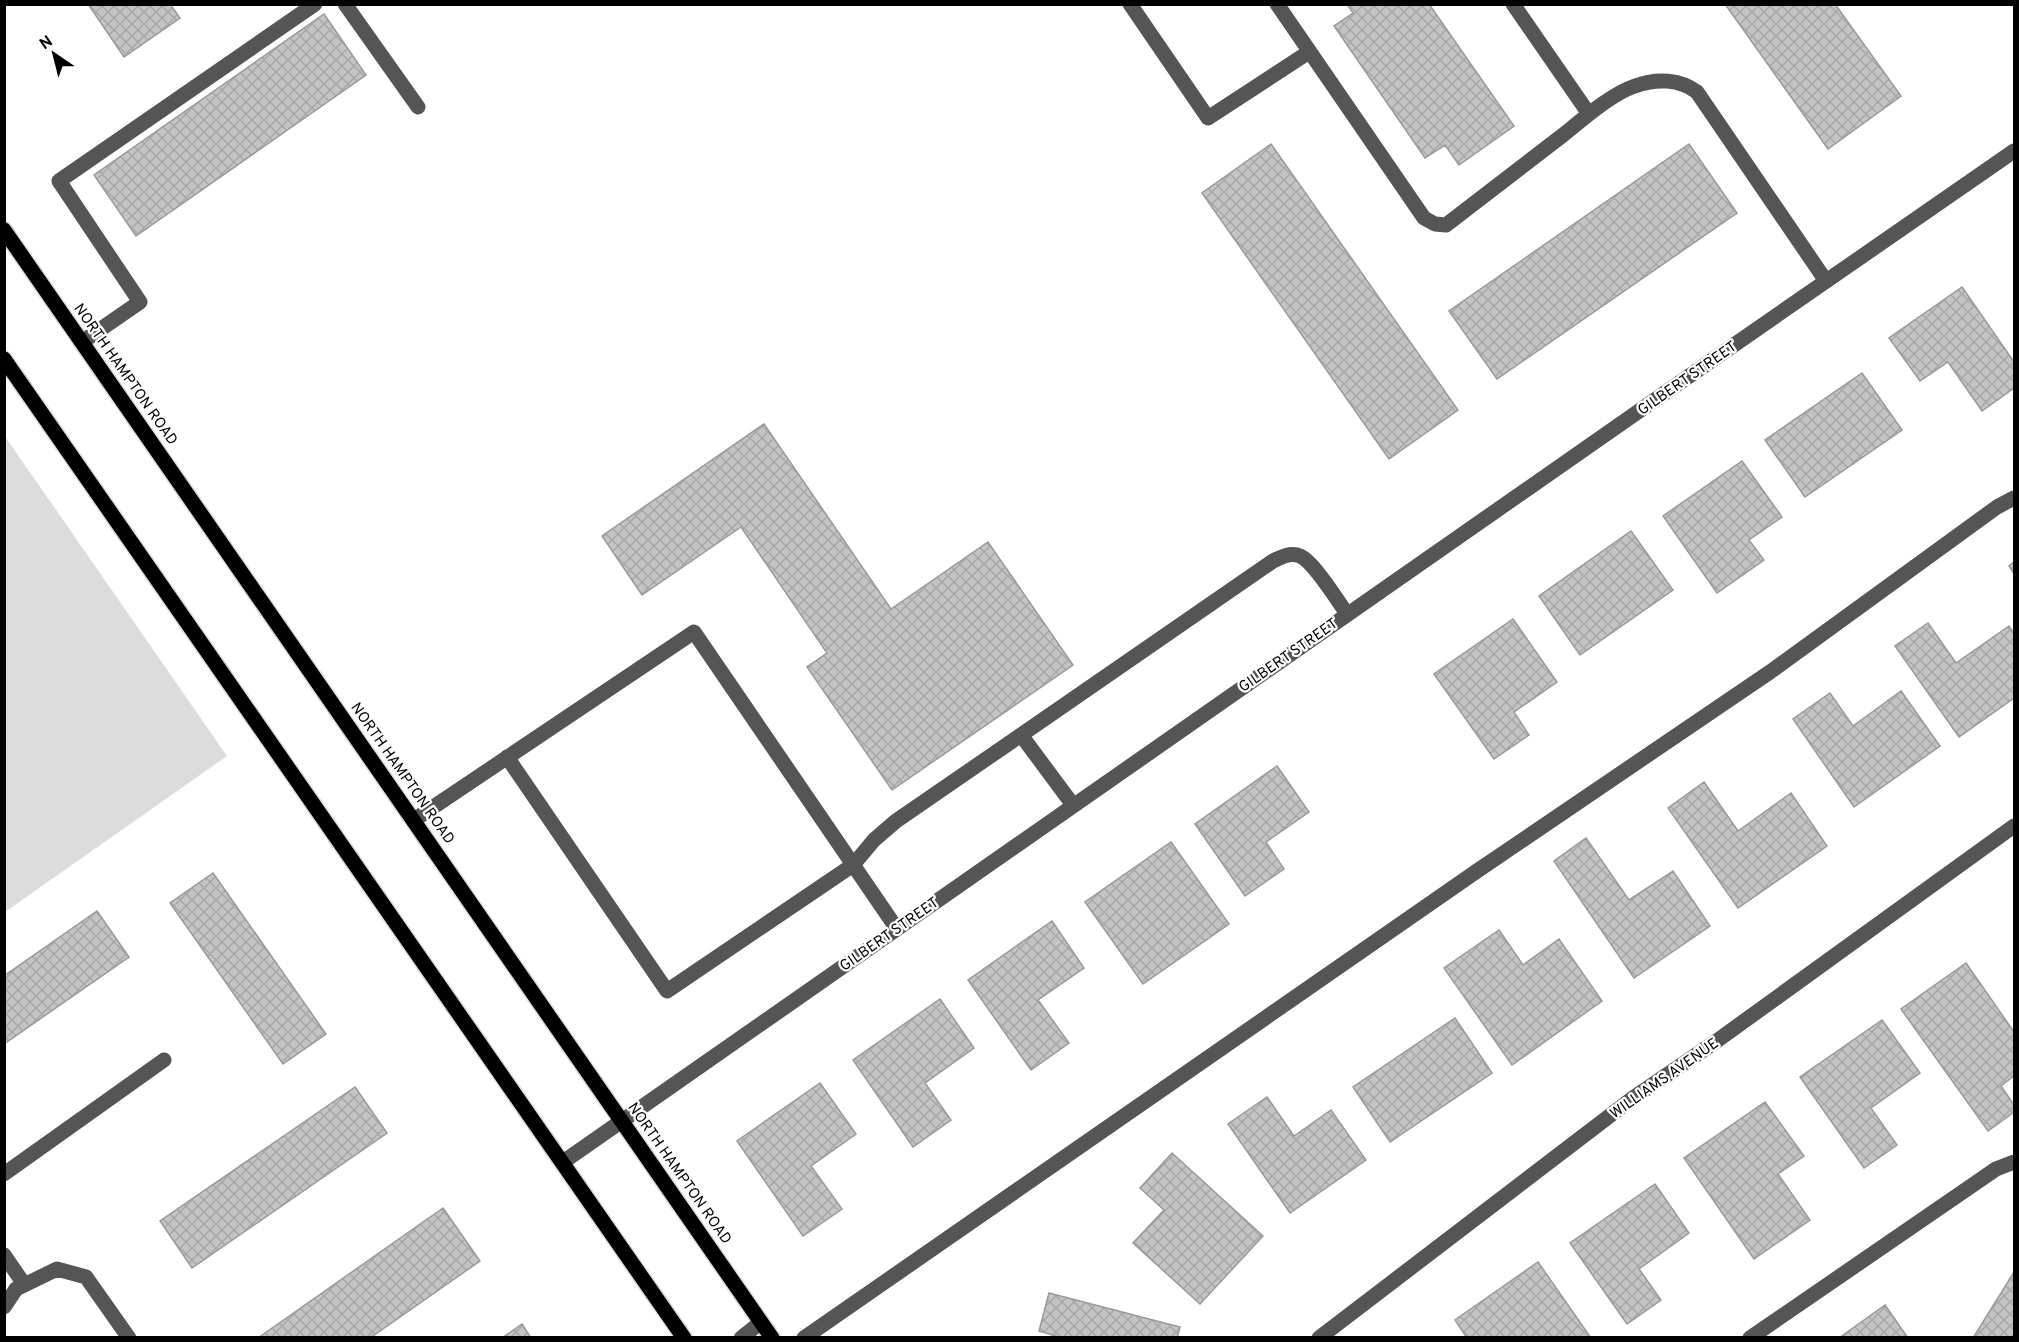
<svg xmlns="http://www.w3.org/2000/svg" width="2019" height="1342" viewBox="0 0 2019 1342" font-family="Overpass,sans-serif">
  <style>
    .green { fill: #dcdcdc }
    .building { fill: url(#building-cross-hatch); stroke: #999; stroke-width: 1.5 }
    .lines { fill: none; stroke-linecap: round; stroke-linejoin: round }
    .major-casing { stroke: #dbdbdb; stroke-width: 18 }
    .minor { stroke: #555; stroke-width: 15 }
    .major { stroke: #000; stroke-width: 15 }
    .labels { text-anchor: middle; stroke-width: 4.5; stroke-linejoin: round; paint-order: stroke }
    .street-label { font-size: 15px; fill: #000; stroke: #fff }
  </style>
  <defs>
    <pattern id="building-cross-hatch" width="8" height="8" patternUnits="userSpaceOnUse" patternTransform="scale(1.5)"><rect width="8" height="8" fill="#c4c4c4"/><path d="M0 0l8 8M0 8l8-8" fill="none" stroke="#a7a7a7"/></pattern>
  </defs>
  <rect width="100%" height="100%" fill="#fff"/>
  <path class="green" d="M4,435L227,756L5,912H4Z"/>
  <path class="building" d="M88,4H170L180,18L124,57Z
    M1347,4H1429L1514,126L1459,165L1445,145L1425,158L1334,26L1353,13Z
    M1725,4H1835L1901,96L1828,149Z
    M324,14L366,75L136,236L94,175Z
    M1271,144L1458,410L1389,459L1202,193Z
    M1689,144L1737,213L1497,379L1449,311Z
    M1962,287L2014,362V388L1982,411L1948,362L1920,381L1889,338Z
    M1862,373L1902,430L1805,497L1765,440Z
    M764,424L891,609L988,542L1073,665L892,790L807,667L827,653L741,527L642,595L602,536Z
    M1742,461L1782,517L1749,540L1764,560L1717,593L1663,516Z
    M1631,531L1673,590L1580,655L1539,596Z
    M2014,562V574L2009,566Z
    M1513,619L1557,682L1514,712L1529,735L1494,759L1434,674Z
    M1928,623L1956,663L2009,626L2014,634V698L1959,737L1895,646Z
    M1901,691L1940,746L1854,807L1793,719L1830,693L1853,726Z
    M1277,766L1309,812L1266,842L1284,869L1245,896L1195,824Z
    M1704,782L1738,831L1791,793L1827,846L1738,908L1668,808Z
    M1586,838L1629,900L1673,871L1710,926L1634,978L1554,861Z
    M1171,842L1229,924L1143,984L1085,902Z
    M213,873L326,1034L283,1064L170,903Z
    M97,911L129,957L4,1044V976Z
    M1052,921L1084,968L1038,1000L1069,1043L1031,1070L968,980Z
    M1499,930L1523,965L1559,939L1602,1001L1512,1065L1444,968Z
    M1966,963L2014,1032V1076L2001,1086L2014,1105V1112L1988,1131L1901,1009Z
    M940,999L974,1048L925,1083L951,1120L913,1147L853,1060Z
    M1455,1018L1492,1073L1390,1142L1353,1087Z
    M1882,1020L1920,1073L1871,1108L1897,1145L1864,1168L1800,1077Z
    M820,1083L856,1134L811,1166L842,1209L803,1236L737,1141Z
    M355,1087L387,1133L192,1268L160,1221Z
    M1267,1097L1294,1136L1331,1110L1366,1160L1290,1213L1228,1124Z
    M1765,1102L1804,1156L1778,1174L1810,1220L1754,1259L1684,1158Z
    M1172,1153L1263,1236L1200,1304L1133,1243L1164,1210L1140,1188Z
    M1655,1184L1689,1233L1639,1269L1661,1300L1627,1324L1570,1243Z
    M443,1208L480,1261L370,1338H258Z
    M1538,1262L1591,1338H1467L1455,1320Z
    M2014,1272V1338H1973Z
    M1049,1293L1180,1327L1177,1338H1062L1039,1331Z
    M1885,1305L1908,1338H1839Z
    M522,1324L531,1338H502Z"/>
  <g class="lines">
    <g class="major-casing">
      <path id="major" d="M4,230L772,1338
        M4,359L684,1338"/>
    </g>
    <path class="minor" d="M345,4L418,107
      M1130,4L1208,118L1309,52
      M1277,4L1424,218L1435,224L1446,225C1485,195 1524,165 1563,135C1583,119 1611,94 1635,86C1656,78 1680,79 1697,92L1826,281
      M1513,4L1589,114
      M82,342L140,302L59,181L315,4
      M507,757L667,991L853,865L874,840L896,821L1021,735
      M1073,805L1021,735L1273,561C1281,557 1291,552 1300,556C1313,561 1338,601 1347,614
      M414,820L694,632L897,929
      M563,1162L1682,381L2014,151
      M4,1174L164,1060
      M4,1255L24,1284
      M4,1307L16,1289L57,1269L86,1277L129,1338
      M741,1338L761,1322
      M804,1338L1477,871L1770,672L1997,507L2014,498
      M1319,1338L1633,1098L1718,1040L2014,826
      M1750,1338L1996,1169L2014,1162"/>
    <use href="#major" class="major"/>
  </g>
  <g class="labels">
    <g class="street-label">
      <text transform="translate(126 374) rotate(55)" y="5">NORTH HAMPTON ROAD</text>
      <text transform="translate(1687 378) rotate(-35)" y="5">GILBERT STREET</text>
      <text transform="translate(1288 655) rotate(-35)" y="5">GILBERT STREET</text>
      <text transform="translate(403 773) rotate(55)" y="5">NORTH HAMPTON ROAD</text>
      <text transform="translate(889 934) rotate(-35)" y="5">GILBERT STREET</text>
      <text transform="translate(1664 1078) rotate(-35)" y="5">WILLIAMS AVENUE</text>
      <text transform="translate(680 1173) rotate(55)" y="5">NORTH HAMPTON ROAD</text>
    </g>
  </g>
  <rect width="2019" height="1342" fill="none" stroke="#000000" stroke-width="12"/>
  <g transform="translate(54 54) rotate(325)" stroke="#ffffff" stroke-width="4.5" paint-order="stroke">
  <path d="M0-4.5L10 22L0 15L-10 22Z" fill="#000000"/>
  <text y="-9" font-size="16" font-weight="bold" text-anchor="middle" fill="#000000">N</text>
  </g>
</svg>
